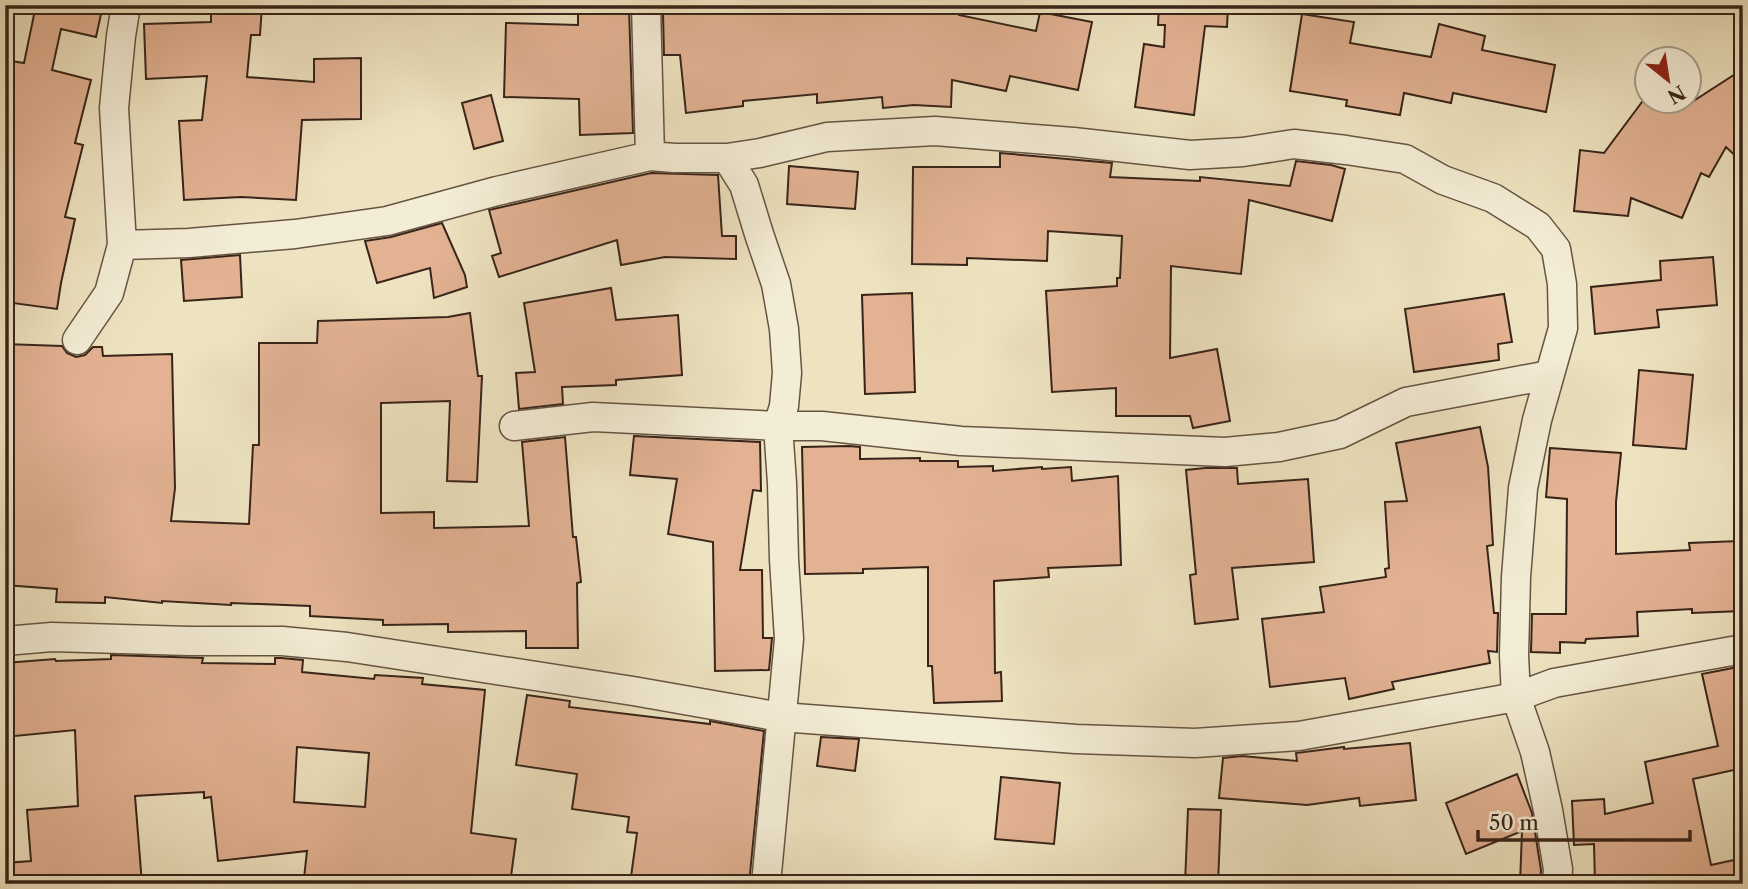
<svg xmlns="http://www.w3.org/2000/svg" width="1748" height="889" viewBox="0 0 1748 889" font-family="'Libre Caslon Text',serif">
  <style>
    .building { fill: #e2b293; stroke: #382419; stroke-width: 2; fill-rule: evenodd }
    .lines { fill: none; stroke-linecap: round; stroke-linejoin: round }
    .minor-casing { stroke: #665443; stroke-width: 31 }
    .minor { stroke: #f4edd6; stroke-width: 28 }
  </style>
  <rect width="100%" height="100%" fill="#eee3c0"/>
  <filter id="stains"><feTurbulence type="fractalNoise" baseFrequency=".00286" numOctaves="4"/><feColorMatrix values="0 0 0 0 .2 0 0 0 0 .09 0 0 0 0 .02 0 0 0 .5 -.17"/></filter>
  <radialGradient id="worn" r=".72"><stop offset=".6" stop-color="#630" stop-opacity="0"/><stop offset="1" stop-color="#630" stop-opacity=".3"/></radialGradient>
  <path class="building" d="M36,5H103L96,37L61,29L52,70L91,80L75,143L83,145L65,217L75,219L61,283L57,309L5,302V232L12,201H5V60L24,63Z
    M211,5H262L260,35H251L247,77L314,82V59L361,58V119L302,120L296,200L241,197L184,200L179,121L202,120L207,76L146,79L144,24L211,22Z
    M726,5H732L733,10L788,5H960L959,15L1036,31L1040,12L1092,22L1078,90L1010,76L1006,91L952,80L951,107L914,105L883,108L882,97L817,103V94L743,101V106L686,113L680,55H664L663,13Z
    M1159,5H1228L1227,27L1205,26L1194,115L1135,107L1144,44L1164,47L1165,25H1158Z
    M629,8L633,133L580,135L579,99L504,97L506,23L578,25V9Z
    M1302,14L1354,22L1350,43L1431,57L1439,24L1485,36L1482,50L1555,65L1546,112L1453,93L1451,103L1404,93L1400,115L1346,106L1347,100L1290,91Z
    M1743,69V163L1726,147L1709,177L1701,173L1682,218L1631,198L1628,216L1574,211L1580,150L1604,153L1642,102H1671L1681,109Z
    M491,95L503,141L474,149L462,103Z
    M1000,153L1112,163L1110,177L1200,181V177L1290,186L1296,161L1331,165L1345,169L1332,221L1249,200L1241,274L1171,266L1170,358L1217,349L1230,421L1193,428L1190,416H1116V388L1052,392L1046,291L1117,286V278H1120L1122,236L1048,231L1047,261L967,258V265L912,264L913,167H1000Z
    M789,166L858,172L855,209L787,204Z
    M651,173L718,175L722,236H736V259L665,257L621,265L617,240L499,277L492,256L501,253L489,210Z
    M442,223L465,275L467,287L434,298L430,268L377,283L365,241L391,237Z
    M240,255L242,297L184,301L181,260Z
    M1713,257L1717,305L1657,310L1659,327L1595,334L1591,287L1661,280L1660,261Z
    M611,288L616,320L678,315L682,375L616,380V385L562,387L563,404L519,409L516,373L535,372L524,303Z
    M912,293L915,392L865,394L862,295Z
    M1504,294L1512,342L1498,344L1499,360L1414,372L1405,309Z
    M470,313L478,376H482L477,482L447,481L450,401L381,403V513L434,512V528L529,526L522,442L565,437L573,537H576L581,582L577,583L578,648H526V631L448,632V624L383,625V620L310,616V606L231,603V605L162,601V603L105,597V603L56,602L57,589L5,585V344L62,346L67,353L76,357L85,355L93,347H102L103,356L172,354L175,488L171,521L249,524L253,445H259V343H317L318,321L448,317Z
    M1639,370L1693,375L1686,449L1633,445Z
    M1480,427L1488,467L1493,545L1487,546L1494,613H1498L1497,652L1488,651L1490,663L1392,682L1394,689L1349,699L1345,678L1270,687L1262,619L1324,612L1320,587L1386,577L1385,569L1389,568L1385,502L1407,501L1396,443Z
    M634,436L760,442L761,491L753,490L740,570H762L763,638H772L769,670L715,671L713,542L668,534L677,479L630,475Z
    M849,446L860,447V459L920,458V461H958V467L993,466V471L1042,467V469L1071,467L1072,481L1118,476L1121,565L1048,568L1049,577L994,581L995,673L1001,672L1002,701L934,703L932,666H928V567L863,569V573L805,574L802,447Z
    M1550,448L1621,453L1616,502V554L1690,550L1689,543L1739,541L1742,611L1692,613V609L1637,612L1638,636L1586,639L1585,643L1560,642V653L1531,652L1532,614H1566L1567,499L1546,497Z
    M1205,468H1237L1238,484L1308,479L1314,562L1232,568L1238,619L1195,624L1190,575L1196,574L1186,470Z
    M111,655L203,658L202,663L275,664V658H281L303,660L302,672L374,679L375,675L423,678L422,684L485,690L471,833L516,839L510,884H358L304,878L307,851L218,861L211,797L204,798V792L135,796L142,884H5V863L31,861L27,810L78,806L75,730L5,737V663L55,659L56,661L111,659ZM297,747L369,753L365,807L294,802Z
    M1743,666V768L1693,779L1711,865L1743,858V884H1595L1594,844L1574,845L1572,801L1604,799L1605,814L1653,803L1645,762L1718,746L1702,674Z
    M527,695L570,701L569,707L710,724V721L764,731L749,884H630L637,833L627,832L629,817L572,809L577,774L516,765Z
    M821,737L859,739L855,771L817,766Z
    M1410,743L1416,800L1360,806L1359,798L1307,805L1219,798L1223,758L1242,756L1297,761L1296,753L1344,747V749Z
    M1517,774L1532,813L1541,870L1540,884H1520L1522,831L1466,854L1446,803Z
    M1001,777L1060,783L1054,844L995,839Z
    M1188,809L1221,810L1218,884H1185Z"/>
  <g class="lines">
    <g class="minor-casing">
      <path id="minor" d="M646,5L650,156
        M727,158L744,185L759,234L776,284L784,329L787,373L784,406L778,426L782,483L784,559L789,639L766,884
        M122,245L189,243L295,234L387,221L497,191L650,156L674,158H727L760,153L827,137L935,131L1073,142L1190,155L1243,152L1294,144L1346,150L1405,159L1443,180L1493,198L1538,226L1556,249L1562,284L1563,328L1537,420L1523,488L1516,577L1514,655L1516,697L1535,752L1548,810L1558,869L1557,884
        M77,340L109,293L122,245L114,108L121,36L126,5
        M514,426L593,417L778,426H822L961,441L1225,452L1279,447L1340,434L1406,402L1549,375
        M5,641L52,637L189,641H282L347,647L633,691L781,717L1076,739L1195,743L1299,736L1516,697L1554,683L1743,649"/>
    </g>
    <use href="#minor" class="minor"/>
  </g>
  <rect width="1748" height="889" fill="none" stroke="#eee3c0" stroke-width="28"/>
  <rect x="7" y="7" width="1734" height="875" fill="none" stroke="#382419" stroke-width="3.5"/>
  <rect x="14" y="14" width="1720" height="861" fill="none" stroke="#382419" stroke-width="2"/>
  <g transform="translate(1668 80) rotate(150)"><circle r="33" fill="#f4edd6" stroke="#a99d8a" stroke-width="2"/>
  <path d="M0-5L12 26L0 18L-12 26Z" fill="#8f2418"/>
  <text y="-10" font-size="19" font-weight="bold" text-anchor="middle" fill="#382419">N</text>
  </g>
  <path d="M1478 830v10h212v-10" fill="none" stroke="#382419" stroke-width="3.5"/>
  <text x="1489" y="830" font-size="21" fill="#382419" stroke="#f4edd6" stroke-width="5" paint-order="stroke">50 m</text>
  <rect width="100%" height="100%" filter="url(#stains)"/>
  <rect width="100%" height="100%" fill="url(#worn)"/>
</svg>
